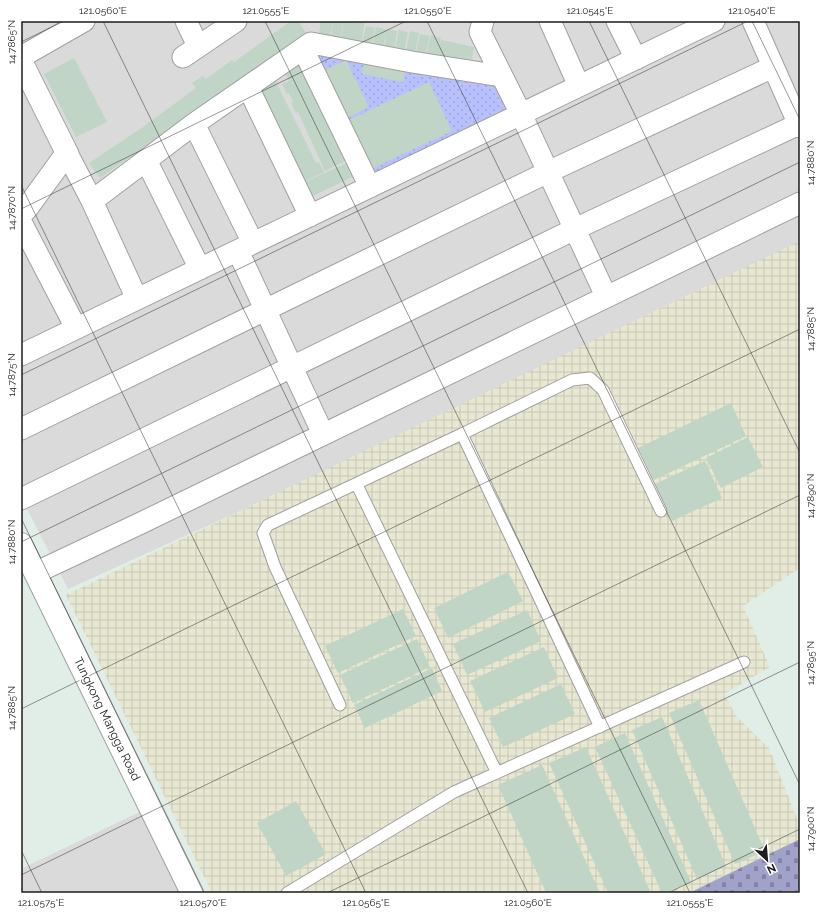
<svg xmlns="http://www.w3.org/2000/svg" width="821" height="914" viewBox="0 0 821 914" font-family="Raleway,sans-serif">
  <style>
    .residential { fill: #d9dad9 }
    .industrial { fill: url(#industrial-grid) }
    .cemetery { fill: url(#cemetery-stones) }
    .park { fill: url(#park-dots) }
    .building { fill: #c0d5c5 }
    .lines { fill: none; stroke-linecap: round; stroke-linejoin: round }
    .service-casing { stroke: #a0a0a0; stroke-width: 13 }
    .minor-casing { stroke: #a0a0a0; stroke-width: 23 }
    .tertiary-casing { stroke: #a0a0a0; stroke-width: 24 }
    .service { stroke: #fff; stroke-width: 11 }
    .minor { stroke: #fff; stroke-width: 21 }
    .tertiary { stroke: #fff; stroke-width: 22 }
    .ticks { fill: none; stroke: #1c1c1c; stroke-width: 1; stroke-opacity: 0.45 }
    .labels { text-anchor: middle; stroke-width: 3.5; stroke-linejoin: round; paint-order: stroke }
    .street-label { font-size: 12px; fill: #1c1c1c; stroke: #fff }
    .neatline { fill: none; stroke: #1c1c1c; stroke-width: 1.5 }
    .ticks-label { font-size: 10px; text-anchor: middle; fill: #1c1c1c }
  </style>
  <defs>
    <pattern id="industrial-grid" width="8" height="8" patternUnits="userSpaceOnUse"><rect width="8" height="8" fill="#e8e8d2"/><path d="M0 4h8M4 0v8" fill="none" stroke="#c6c6b4"/></pattern>
    <pattern id="cemetery-stones" width="16" height="16" patternUnits="userSpaceOnUse"><rect width="16" height="16" fill="#a0a2c9"/><path d="M2 7V4a2 2 0 0 1 4 0v3zM10 15v-3a2 2 0 0 1 4 0v3z" fill="#8283a2"/></pattern>
    <pattern id="park-dots" width="8" height="8" patternUnits="userSpaceOnUse"><rect width="8" height="8" fill="#b8c1fe"/><path d="M2 2h.1M6 6h.1" fill="none" stroke="#9ea5d9" stroke-width="1.8" stroke-linecap="round"/></pattern>
  </defs>
  <rect width="100%" height="100%" fill="#e0eee7"/>
  <path class="residential" d="M21,21H800V242L543,368L229,516L68,589L21,497Z
    M150,807L193,893H21V869Z"/>
  <path class="industrial" d="M800,241V568L743,606L770,667L724,694L736,716L769,748L800,826V839L689,893H212L66,595Z"/>
  <path class="cemetery" d="M800,839V893H689Z"/>
  <path class="park" d="M307,52L497,83L508,107L369,176Z"/>
  <path class="building" d="M291,21H298L306,33L244,76L247,81L238,87L235,83L181,122L100,178L89,163L143,127L196,88L192,83L203,76L206,79L232,60L234,62Z
    M321,21H333L329,42L318,40Z
    M333,21L343,22L340,40L331,39Z
    M344,21L354,23L355,21H365L361,45L340,44Z
    M366,26L375,28L371,46L362,44Z
    M376,27L387,30L382,50L372,48Z
    M387,29L397,31L394,50L384,48Z
    M399,30L408,32L404,51L395,50Z
    M410,31L419,33L415,53L406,51Z
    M420,34L430,36L425,56L416,53Z
    M431,35L441,38L438,50L441,40L474,47L470,66L426,56Z
    M74,58L107,122L76,137L44,74Z
    M364,59L406,67L403,82L362,74Z
    M346,60L369,107L342,121L319,73Z
    M298,64L312,93L315,91L320,101L317,103L345,161L325,171L298,112L296,113L291,103L293,102L289,93L287,94L282,84L289,81L284,71Z
    M273,76L316,163L319,162L324,172L301,183L256,84Z
    M429,82L452,131L369,170L347,121Z
    M347,163L356,175L307,199L300,184Z
    M731,403L746,436L654,480L638,448Z
    M748,437L763,467L721,488L706,458Z
    M705,461L722,498L672,521L655,484Z
    M508,572L523,601L448,638L434,608Z
    M403,609L416,636L338,673L325,646Z
    M527,610L541,641L467,675L453,644Z
    M417,639L430,667L353,703L340,675Z
    M544,647L558,678L485,712L470,681Z
    M432,668L442,691L365,728L354,705Z
    M561,684L575,714L503,747L489,718Z
    M699,700L765,851L735,864L669,713Z
    M662,717L726,866L697,879L632,730Z
    M625,733L691,882L666,893H662L595,747Z
    M586,747L651,893H608L549,763Z
    M542,765L600,893H546L498,785Z
    M296,801L326,854L286,876L257,823Z"/>
  <g class="lines">
    <g class="service-casing">
      <path id="service" d="M357,485L497,773
        M340,705L275,567L263,533L268,525L462,434
        M600,727L462,434L572,380L590,378L603,390L661,511
        M287,893L454,792L744,662"/>
    </g>
    <g class="minor-casing">
      <path id="minor" d="M186,21L198,46
        M483,21L480,32L521,114L606,296
        M550,21L579,86
        M617,21L636,59
        M753,21L800,127
        M303,49L370,187
        M21,57L84,21
        M183,57L236,21
        M248,87L310,216
        M194,124L253,243
        M67,153L92,201L137,299
        M146,160L200,269
        M92,201L194,124L311,43L412,62L501,76
        M21,222L76,328
        M238,251L323,434
        M21,355L714,21
        M21,429L548,172L773,67
        M21,499L575,229L799,124
        M35,573L141,523L800,203"/>
    </g>
    <g class="tertiary-casing">
      <path id="tertiary" d="M21,61L67,153L27,208L21,214
        M21,544L192,893"/>
    </g>
    <use href="#service" class="service"/>
    <use href="#minor" class="minor"/>
    <use href="#tertiary" class="tertiary"/>
  </g>
  <path class="ticks" d="M103,21L528,893M265,21L690,893M427,21L800,785M589,21L800,453M752,21L800,120M21,42L64,21M21,185L366,893M21,209L406,21M21,375L748,21M21,518L204,893M21,542L800,162M21,709L800,329M21,850L42,893M21,875L800,495M327,893L800,662M668,893L800,829"/>
  <g class="labels">
    <g class="street-label">
      <text transform="translate(107 719) rotate(64)" y="4">Tungkong Mangga Road</text>
    </g>
  </g>
  <rect width="821" height="914" fill="none" stroke="#ffffff" stroke-width="44"/>
  <g transform="translate(767 860) rotate(154)" stroke="#ffffff" stroke-width="3" paint-order="stroke">
  <path d="M0-3L7 15L0 10L-7 15Z" fill="#1c1c1c"/>
  <text y="-6" font-size="11" font-weight="bold" text-anchor="middle" fill="#1c1c1c">N</text>
  </g>
  <rect x="22" y="22" width="777" height="870" class="neatline"/>
  <g class="ticks-label">
    <text x="103" y="14">121.0560°E</text>
    <text x="266" y="14">121.0555°E</text>
    <text x="428" y="14">121.0550°E</text>
    <text x="590" y="14">121.0545°E</text>
    <text x="752" y="14">121.0540°E</text>
    <text transform="translate(11 42) rotate(-90)" y="4">14.7865°N</text>
    <text transform="translate(810 163) rotate(-90)" y="4">14.7880°N</text>
    <text transform="translate(11 208) rotate(-90)" y="4">14.7870°N</text>
    <text transform="translate(810 329) rotate(-90)" y="4">14.7885°N</text>
    <text transform="translate(11 375) rotate(-90)" y="4">14.7875°N</text>
    <text transform="translate(810 496) rotate(-90)" y="4">14.7890°N</text>
    <text transform="translate(11 542) rotate(-90)" y="4">14.7880°N</text>
    <text transform="translate(810 663) rotate(-90)" y="4">14.7895°N</text>
    <text transform="translate(11 708) rotate(-90)" y="4">14.7885°N</text>
    <text transform="translate(810 829) rotate(-90)" y="4">14.7900°N</text>
    <text x="41" y="906">121.0575°E</text>
    <text x="203" y="906">121.0570°E</text>
    <text x="366" y="906">121.0565°E</text>
    <text x="528" y="906">121.0560°E</text>
    <text x="690" y="906">121.0555°E</text>
  </g>
</svg>
